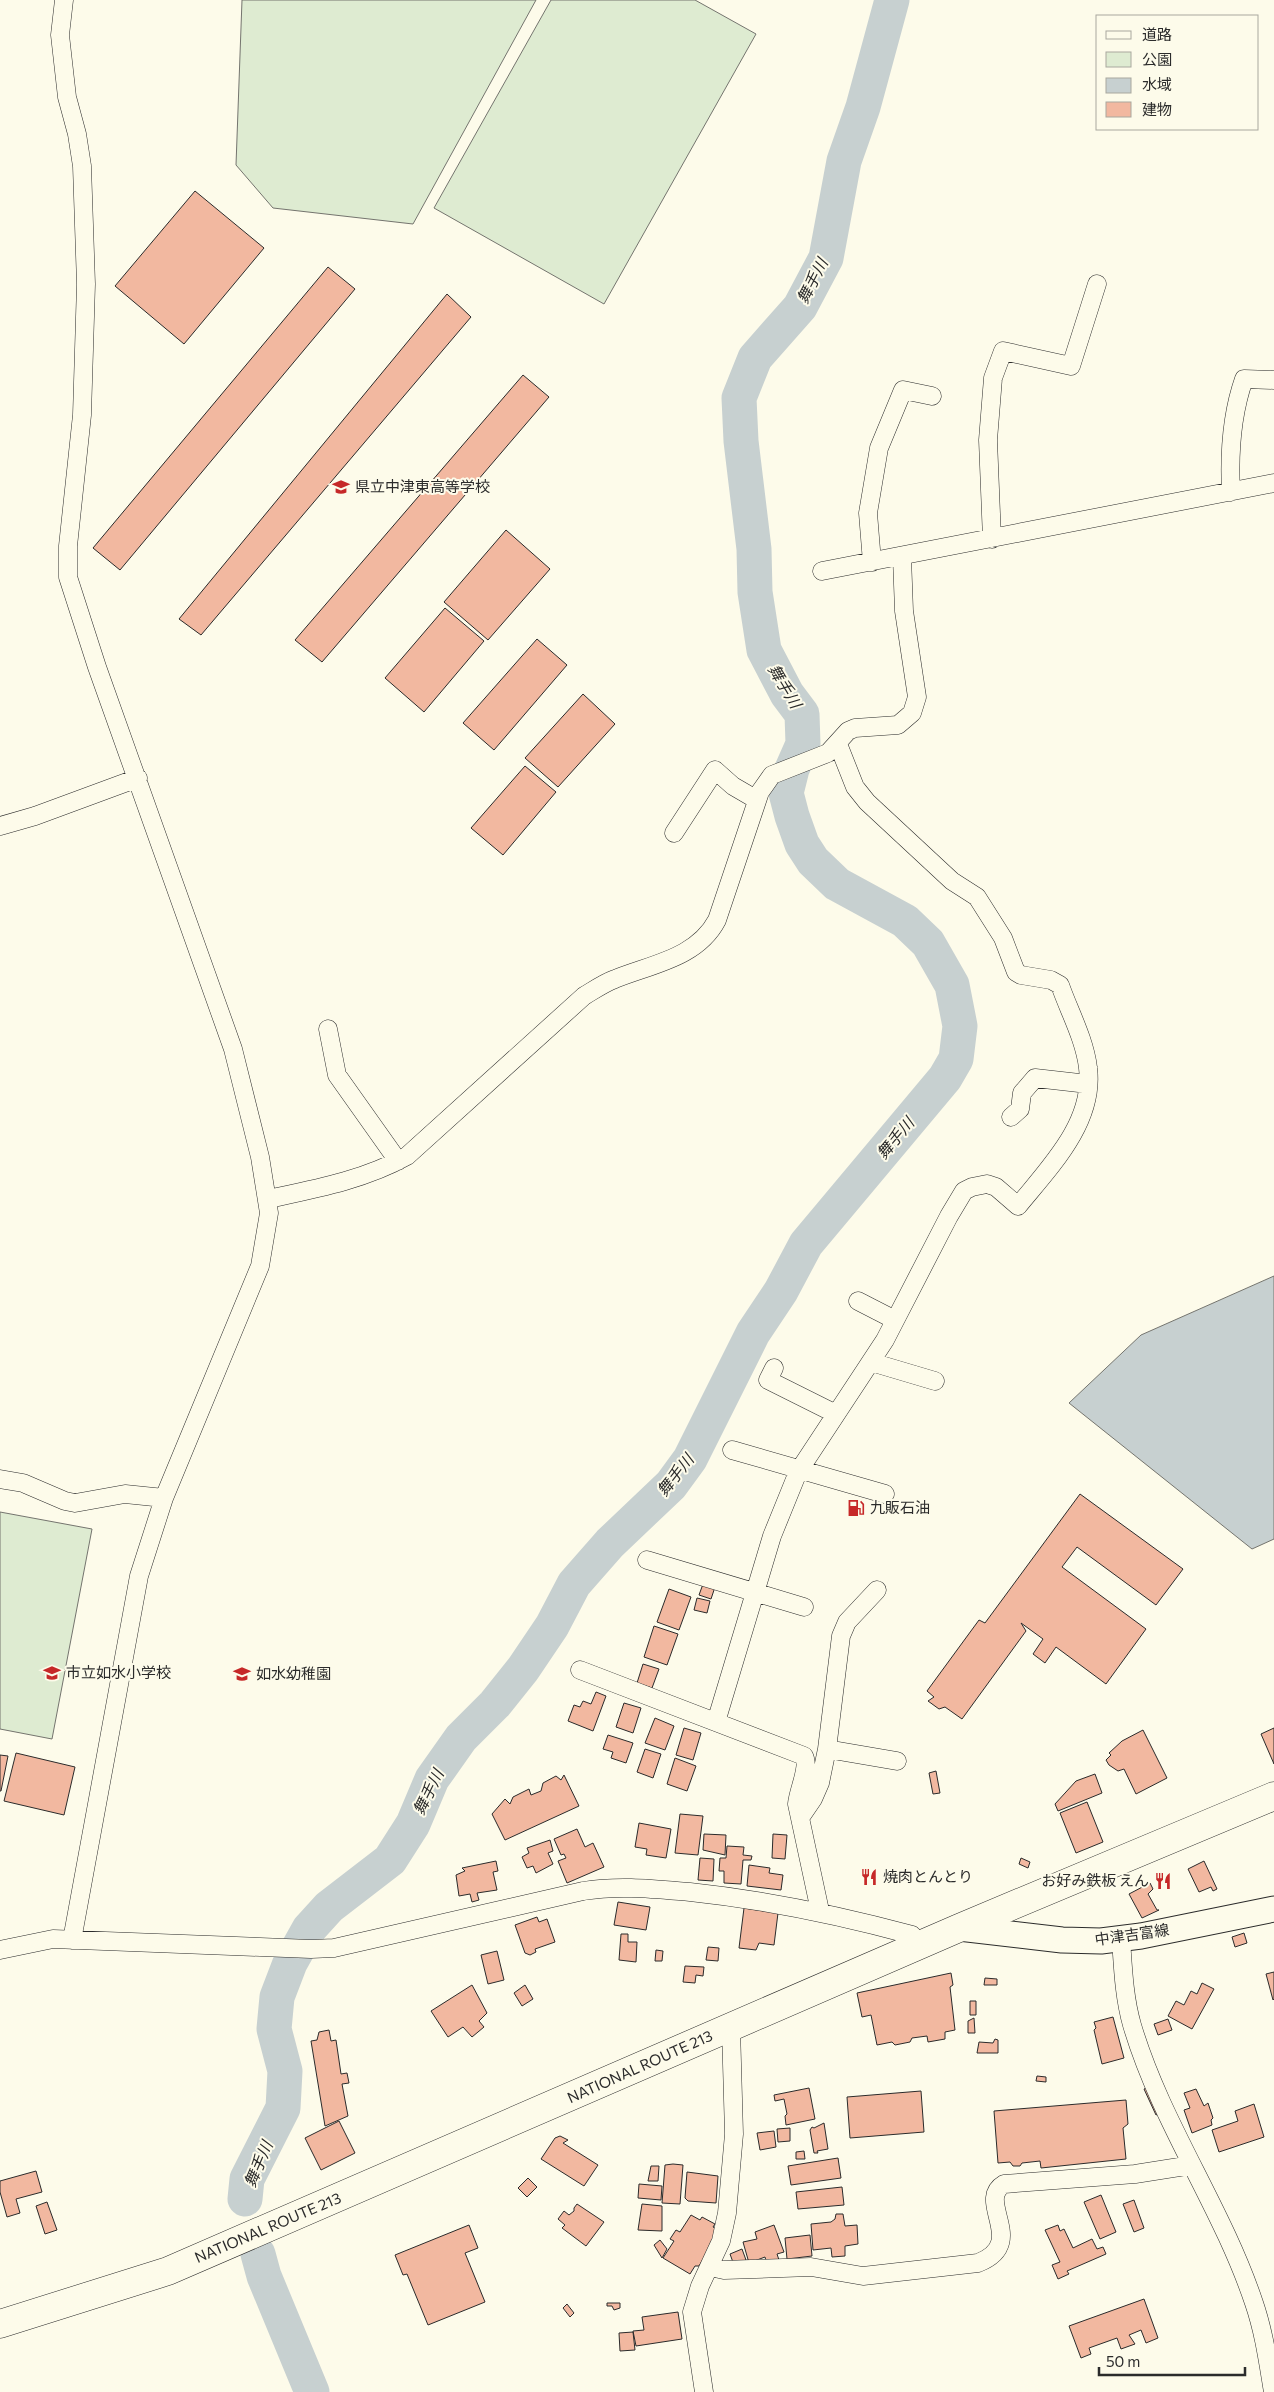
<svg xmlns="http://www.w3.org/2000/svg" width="1274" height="2392" viewBox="0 0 1274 2392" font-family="Commissioner,'Noto Sans JP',sans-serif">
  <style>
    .green { fill: #deebd1; stroke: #74746e }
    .water { fill: #c7d0d0; stroke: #74746e }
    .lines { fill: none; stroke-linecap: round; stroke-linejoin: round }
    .river { stroke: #c7d0d0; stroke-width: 35 }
    .building { fill: #f2b8a0; stroke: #2b2b2b }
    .street-casing { stroke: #2b2b2b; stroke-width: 19 }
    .secondary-casing { stroke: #2b2b2b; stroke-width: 27 }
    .highway-casing { stroke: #2b2b2b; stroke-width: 29 }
    .street { stroke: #fdfbea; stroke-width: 18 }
    .secondary { stroke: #fdfbea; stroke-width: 25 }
    .highway { stroke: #fdfbea; stroke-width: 28 }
    .labels { text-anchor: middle; stroke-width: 4; stroke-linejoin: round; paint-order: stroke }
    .poi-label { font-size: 15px; fill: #2b2b2b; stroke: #fdfbea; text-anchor: start }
    .street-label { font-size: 15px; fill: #2b2b2b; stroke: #fdfbea }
    .water-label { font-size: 16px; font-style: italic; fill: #2b2b2b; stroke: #fdfbea }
  </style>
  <rect width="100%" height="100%" fill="#fdfbea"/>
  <path class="green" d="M242,0H536L413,224L273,208L236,165Z
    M551,0H695L756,34L604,304L434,208Z
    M0,1512L92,1529L52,1739L0,1729Z"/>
  <path class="water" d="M1274,1276V1539L1252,1549L1069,1403L1141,1335Z"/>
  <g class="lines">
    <path class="river" d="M245,2199L247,2179L283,2108L285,2071L274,2029L277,1997L290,1963L309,1929L329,1907L390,1860L413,1824L432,1779L461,1738L495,1704L523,1669L552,1626L574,1584L610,1543L671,1485L690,1459L753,1333L781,1291L806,1244L945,1078L956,1059L960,1026L952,985L928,943L905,921L837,884L813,861L802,844L792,816L786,793L792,769L803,744L802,714L787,694L764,650L755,592L754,549L741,441L739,398L755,358L800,307L826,258L844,161L863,107L892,0
      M258,2254L264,2276L312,2392"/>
  </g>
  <path class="building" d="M195,191L264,248L184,344L115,286Z
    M328,267L355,289L120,570L93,548Z
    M447,294L471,317L201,635L179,619Z
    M523,375L549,397L322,662L295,640Z
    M506,530L550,569L488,640L444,602Z
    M445,608L484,641L424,712L385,678Z
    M537,639L567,665L494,750L463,723Z
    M583,694L615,724L558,787L525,758Z
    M525,766L556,792L503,855L471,828Z
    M1080,1494L1183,1569L1156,1605L1077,1547L1062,1567L1146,1629L1106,1684L1056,1647L1045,1663L1033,1654L1043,1639L1021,1623L1026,1631L962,1719L945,1707L939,1709L928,1701L934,1697L927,1691L979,1620L985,1623Z
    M703,1584L715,1587L711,1599L699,1595Z
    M669,1589L691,1597L679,1630L657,1622Z
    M697,1598L710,1601L707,1613L694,1610Z
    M654,1626L678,1634L667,1665L644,1657Z
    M643,1664L659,1669L652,1688L637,1683Z
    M596,1692L606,1696L593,1731L568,1721L574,1705L580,1707L583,1701L591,1704Z
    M624,1703L641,1708L633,1733L616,1727Z
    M655,1718L674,1726L665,1750L645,1743Z
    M684,1728L701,1733L693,1760L676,1755Z
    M1274,1728V1764L1261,1734Z
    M1143,1730L1167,1778L1136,1794L1124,1769L1118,1771L1109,1765L1106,1760L1111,1755L1109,1753L1122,1741Z
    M608,1735L633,1743L626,1763L611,1758L613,1752L603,1749Z
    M645,1749L661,1754L653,1778L637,1772Z
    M16,1753L75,1767L64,1815L4,1801Z
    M0,1755L8,1756L1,1791H0Z
    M675,1758L696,1766L687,1791L667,1784Z
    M936,1771L940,1793L933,1794L929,1773Z
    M1095,1774L1102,1793L1058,1811L1055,1804L1076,1781Z
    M564,1775L579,1806L505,1840L492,1814L505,1799L510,1804L513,1797L529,1789L531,1795L541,1791L543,1783L556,1776L561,1780Z
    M1087,1802L1103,1842L1076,1853L1060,1813Z
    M680,1814L703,1816L698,1855L675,1853Z
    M639,1823L671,1829L666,1858L646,1855L647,1849L635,1847Z
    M577,1829L585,1847L593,1843L604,1867L567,1883L558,1861L566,1858L564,1854L561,1855L554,1839Z
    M704,1834L726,1835L725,1855L703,1850Z
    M773,1834L787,1835L785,1859L772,1858Z
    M550,1840L553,1851L548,1853L553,1864L536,1873L533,1866L527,1868L522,1857L529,1853L527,1848Z
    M727,1846L744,1847L743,1855L752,1856L751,1860H743L741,1884L724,1883V1871H719L720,1858H726Z
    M700,1858L714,1859L713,1881L698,1880Z
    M1021,1858L1030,1862L1028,1868L1019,1864Z
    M496,1861L498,1871L493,1872L497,1890L477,1893L479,1900L472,1902L470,1894L459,1896L456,1875L465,1871L462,1868Z
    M1204,1861L1217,1889L1213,1891L1211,1887L1199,1892L1188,1869Z
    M749,1865L770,1868L769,1873L783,1875L781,1890L747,1886Z
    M1150,1883L1153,1889L1148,1894L1157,1910H1159L1142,1918L1129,1894Z
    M618,1902L650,1907L646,1930L614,1925Z
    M744,1908L778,1913L774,1945L759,1943L756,1950L739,1948Z
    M537,1917L539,1922L547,1919L555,1942L535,1949L536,1952L530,1955L525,1953L515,1925Z
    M1244,1933L1247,1943L1235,1947L1232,1937Z
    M621,1934H628V1942H637L636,1962L619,1960Z
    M708,1947L719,1948L718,1961L706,1960Z
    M656,1950L663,1951L662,1961H655Z
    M497,1951L504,1980L488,1984L481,1955Z
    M685,1966L704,1967L703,1976L696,1975L695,1983L683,1982Z
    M1274,1972V1999L1273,2000L1266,1974Z
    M951,1973L953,1985L950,1987L955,2030L945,2032V2039L928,2042L927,2036L912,2038L910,2042L895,2045L892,2042L877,2045L871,2015L862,2017L857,1993Z
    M985,1978L997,1979V1985H984Z
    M1202,1983L1214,1989L1192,2029L1168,2016L1176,2001L1184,2005L1191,1991L1197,1994Z
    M472,1985L487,2013L479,2021L484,2027L472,2037L463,2027L448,2037L431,2011Z
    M525,1985L533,1999L522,2006L514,1993Z
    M970,2001H976V2015H970Z
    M1113,2017L1124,2058L1102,2064L1094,2030L1096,2028L1094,2022Z
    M974,2018L975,2033H968V2021Z
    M1168,2019L1172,2030L1158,2035L1154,2024Z
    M329,2030L331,2041L336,2040L341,2074L347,2073L349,2083L342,2084L348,2116L325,2126L311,2041L317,2040L319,2032Z
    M995,2039L998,2040V2053H977L979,2042L993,2043Z
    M1037,2076L1046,2077V2082L1036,2081Z
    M1151,2086L1163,2112L1156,2115L1144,2089Z
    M809,2088L815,2119L786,2125L785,2116L787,2114L784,2099L775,2101L774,2095Z
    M1196,2089L1204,2106L1208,2103L1213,2118L1211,2120L1212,2125L1192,2133L1184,2110L1190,2108L1184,2093Z
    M921,2091L924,2132L850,2138L847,2097Z
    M1126,2100L1128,2124L1123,2128L1126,2159L1041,2168L1040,2161L1022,2163L1020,2166H1013L1010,2162L998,2163L994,2111Z
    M1254,2104L1264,2137L1219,2152L1212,2130L1238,2121L1235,2111Z
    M339,2121L355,2153L321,2170L305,2138Z
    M824,2123L828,2149L817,2151L818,2153H814L810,2130L812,2127L814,2128Z
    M790,2128V2141L778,2142L777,2129Z
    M774,2131L776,2147L760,2150L757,2133Z
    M560,2136L568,2140L563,2143L598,2165L584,2186L541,2159L555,2138Z
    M804,2151L805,2159H796V2152Z
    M838,2158L841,2178L791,2185L788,2166Z
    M673,2164L683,2165L680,2204L662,2203L665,2165Z
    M651,2166H659L658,2181H648Z
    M36,2171L42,2192L16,2199L20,2213L7,2217L0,2192V2181Z
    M687,2172L718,2176L716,2203L688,2201L685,2198Z
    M528,2178L537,2187L527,2197L518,2188Z
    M639,2184L662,2186L661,2200L638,2198Z
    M842,2187L844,2205L798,2209L796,2192Z
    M1101,2195L1116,2232L1100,2239L1084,2202Z
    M1134,2200L1144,2228L1134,2232L1123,2204Z
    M47,2202L57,2230L45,2234L36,2206Z
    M577,2204L604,2222L586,2246L562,2228L565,2225L558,2219L564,2211L569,2215L574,2211V2208Z
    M642,2204L662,2206V2231L638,2230Z
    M836,2214H843L845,2226L857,2225L858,2244L845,2246V2256L832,2257L831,2248L813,2250L811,2224L831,2222L835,2219Z
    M691,2215L700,2220L702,2217L715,2224L713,2227L720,2231L699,2266H695L690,2274L663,2258L674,2241L670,2239L676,2230L680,2232Z
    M469,2225L478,2248L465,2253L485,2302L428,2325L407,2274L403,2275L395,2255Z
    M774,2225L784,2252L777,2254L779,2260L767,2265L765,2257L749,2263L743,2242L757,2239L755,2232Z
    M1058,2225L1060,2231L1064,2229L1073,2248L1092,2239L1097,2249L1103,2247L1106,2254L1067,2271L1069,2274L1058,2279L1052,2265L1060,2262L1045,2230Z
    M810,2235L812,2256L787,2259L785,2238Z
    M660,2240L667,2249L662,2258L654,2245Z
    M742,2249L746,2260L734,2265L730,2254Z
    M1144,2299L1158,2338L1146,2343L1141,2330L1129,2335L1135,2344L1121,2349L1117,2338L1089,2348L1091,2354L1081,2358L1069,2326Z
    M607,2303H620V2308L614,2310L612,2306H607Z
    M567,2304L574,2313L570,2317L563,2308Z
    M678,2312L682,2339L636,2346L633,2331L644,2330L642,2317Z
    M633,2332L635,2350L620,2351L619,2333Z"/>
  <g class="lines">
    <g class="street-casing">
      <path id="street" d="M64,0L60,35L67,97L77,134L82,166L86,284L82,415L68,546V577L97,667L233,1049L260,1157L269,1213L260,1266L164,1498L139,1576L72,1940
        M1231,492C1229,453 1231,416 1244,379L1274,380
        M992,539L988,440L993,378L1003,351L1071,366L1097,284
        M872,562L868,513L879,448L903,390L932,396
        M822,571L1274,483
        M0,826L35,816L138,778
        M674,833L715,770L733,786L757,800
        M328,1029L337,1075L398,1161
        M1011,1117L1020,1109L1022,1093L1035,1078L1088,1084
        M268,1199C315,1189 364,1180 407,1156L584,996C594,990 604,983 615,979C652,964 697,958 717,920L760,792L772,775L828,753L848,731L855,728L898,725L912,713L917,697L904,611L902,557
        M858,1301L895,1320
        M871,1362L935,1381
        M774,1368L768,1380L836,1414
        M732,1450L885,1494
        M0,1479L23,1483L65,1501L75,1503L125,1494L164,1498
        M647,1560L804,1607
        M580,1670L804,1756C810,1767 798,1790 797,1804L820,1911
        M716,1722L772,1536L798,1472L885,1340L949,1216L964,1191L972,1187L987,1184L996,1187L1018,1206C1049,1168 1095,1122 1088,1068C1085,1040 1069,1011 1060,985L1051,980L1021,975L1016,972L1003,938L977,897L952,881L867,802L855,787L838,744
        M827,1749L897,1761
        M800,1818L813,1799L820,1783L827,1749L841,1636L847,1622L877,1590
        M1121,1939C1123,1968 1124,1997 1132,2025C1161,2123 1222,2207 1254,2303C1264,2332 1268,2362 1273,2392
        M0,1950L53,1939L311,1949L334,1948L583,1891C619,1885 654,1889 690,1892C766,1900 838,1915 912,1935L921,1945
        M710,2267L724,2270L811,2267L863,2276L978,2263C1029,2243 975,2201 1004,2184L1135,2174L1192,2165
        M704,2392L692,2312L700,2286L721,2241L727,2213L734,2134L731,2028"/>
    </g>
    <g class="secondary-casing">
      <path id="secondary" d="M959,1928L1062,1940L1101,1941L1141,1936L1274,1909"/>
    </g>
    <g class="highway-casing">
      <path id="highway" d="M0,2324L168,2271L959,1928L1274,1796"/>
    </g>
    <use href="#street" class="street"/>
    <use href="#secondary" class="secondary"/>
    <use href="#highway" class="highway"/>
  </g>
  <defs>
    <g id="school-bare" transform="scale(1.35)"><path d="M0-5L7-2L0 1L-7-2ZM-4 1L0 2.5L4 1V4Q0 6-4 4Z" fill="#c62828" stroke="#fdfbea" stroke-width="2.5" paint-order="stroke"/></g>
    <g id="fuel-bare" transform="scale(1.35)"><path d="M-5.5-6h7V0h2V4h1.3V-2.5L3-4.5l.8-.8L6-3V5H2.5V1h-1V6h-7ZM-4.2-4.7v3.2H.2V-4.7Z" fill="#c62828" stroke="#fdfbea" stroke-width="2.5" paint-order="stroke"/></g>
    <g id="restaurant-bare" transform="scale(1.35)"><path d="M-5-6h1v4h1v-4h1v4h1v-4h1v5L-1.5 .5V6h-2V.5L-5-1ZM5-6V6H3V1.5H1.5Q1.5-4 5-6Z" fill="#c62828" stroke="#fdfbea" stroke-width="2.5" paint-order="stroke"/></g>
  </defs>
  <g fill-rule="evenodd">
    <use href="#school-bare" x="341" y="487"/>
    <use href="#fuel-bare" x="856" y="1508"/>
    <use href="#school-bare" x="52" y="1673"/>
    <use href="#school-bare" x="242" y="1674"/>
    <use href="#restaurant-bare" x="869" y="1877"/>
    <use href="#restaurant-bare" x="1163" y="1881"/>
  </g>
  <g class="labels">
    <g class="poi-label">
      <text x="355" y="492">県立中津東高等学校</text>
      <text x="870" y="1513">九販石油</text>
      <text x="66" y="1678">市立如水小学校</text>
      <text x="256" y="1679">如水幼稚園</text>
      <text x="883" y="1882">焼肉とんとり</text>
      <text x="1149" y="1886" text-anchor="end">お好み鉄板 えん</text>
    </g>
    <g class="street-label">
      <text transform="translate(1132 1935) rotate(-8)" y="5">中津吉富線</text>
      <text transform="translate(640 2067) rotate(-24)" y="5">NATIONAL ROUTE 213</text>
      <text transform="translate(268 2228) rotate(-23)" y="5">NATIONAL ROUTE 213</text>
    </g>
    <g class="water-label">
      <text transform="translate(812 281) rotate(-63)" y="6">舞手川</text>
      <text transform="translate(785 686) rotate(59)" y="6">舞手川</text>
      <text transform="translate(895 1138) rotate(-50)" y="6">舞手川</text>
      <text transform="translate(675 1475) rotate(-52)" y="6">舞手川</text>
      <text transform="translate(428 1792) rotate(-64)" y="6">舞手川</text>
      <text transform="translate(258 2164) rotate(-67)" y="6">舞手川</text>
    </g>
  </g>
  <rect x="1096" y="15" width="162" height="115" fill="#fdfbea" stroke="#a9a89e"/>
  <rect x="1106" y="31" width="25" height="8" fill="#fdfbea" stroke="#a9a89e"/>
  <text x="1142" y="40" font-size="15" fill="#2b2b2b">道路</text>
  <rect x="1106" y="52" width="25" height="15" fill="#deebd1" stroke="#a9a89e"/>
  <text x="1142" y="65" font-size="15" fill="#2b2b2b">公園</text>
  <rect x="1106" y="78" width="25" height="15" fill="#c7d0d0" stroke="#a9a89e"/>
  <text x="1142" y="90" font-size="15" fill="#2b2b2b">水域</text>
  <rect x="1106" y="102" width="25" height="15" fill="#f2b8a0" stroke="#a9a89e"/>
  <text x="1142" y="115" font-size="15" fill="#2b2b2b">建物</text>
  <path d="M1099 2367v8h146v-8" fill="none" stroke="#2b2b2b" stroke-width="2.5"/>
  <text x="1106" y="2367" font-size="15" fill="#2b2b2b" stroke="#fdfbea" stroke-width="4" paint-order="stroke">50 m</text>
</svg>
